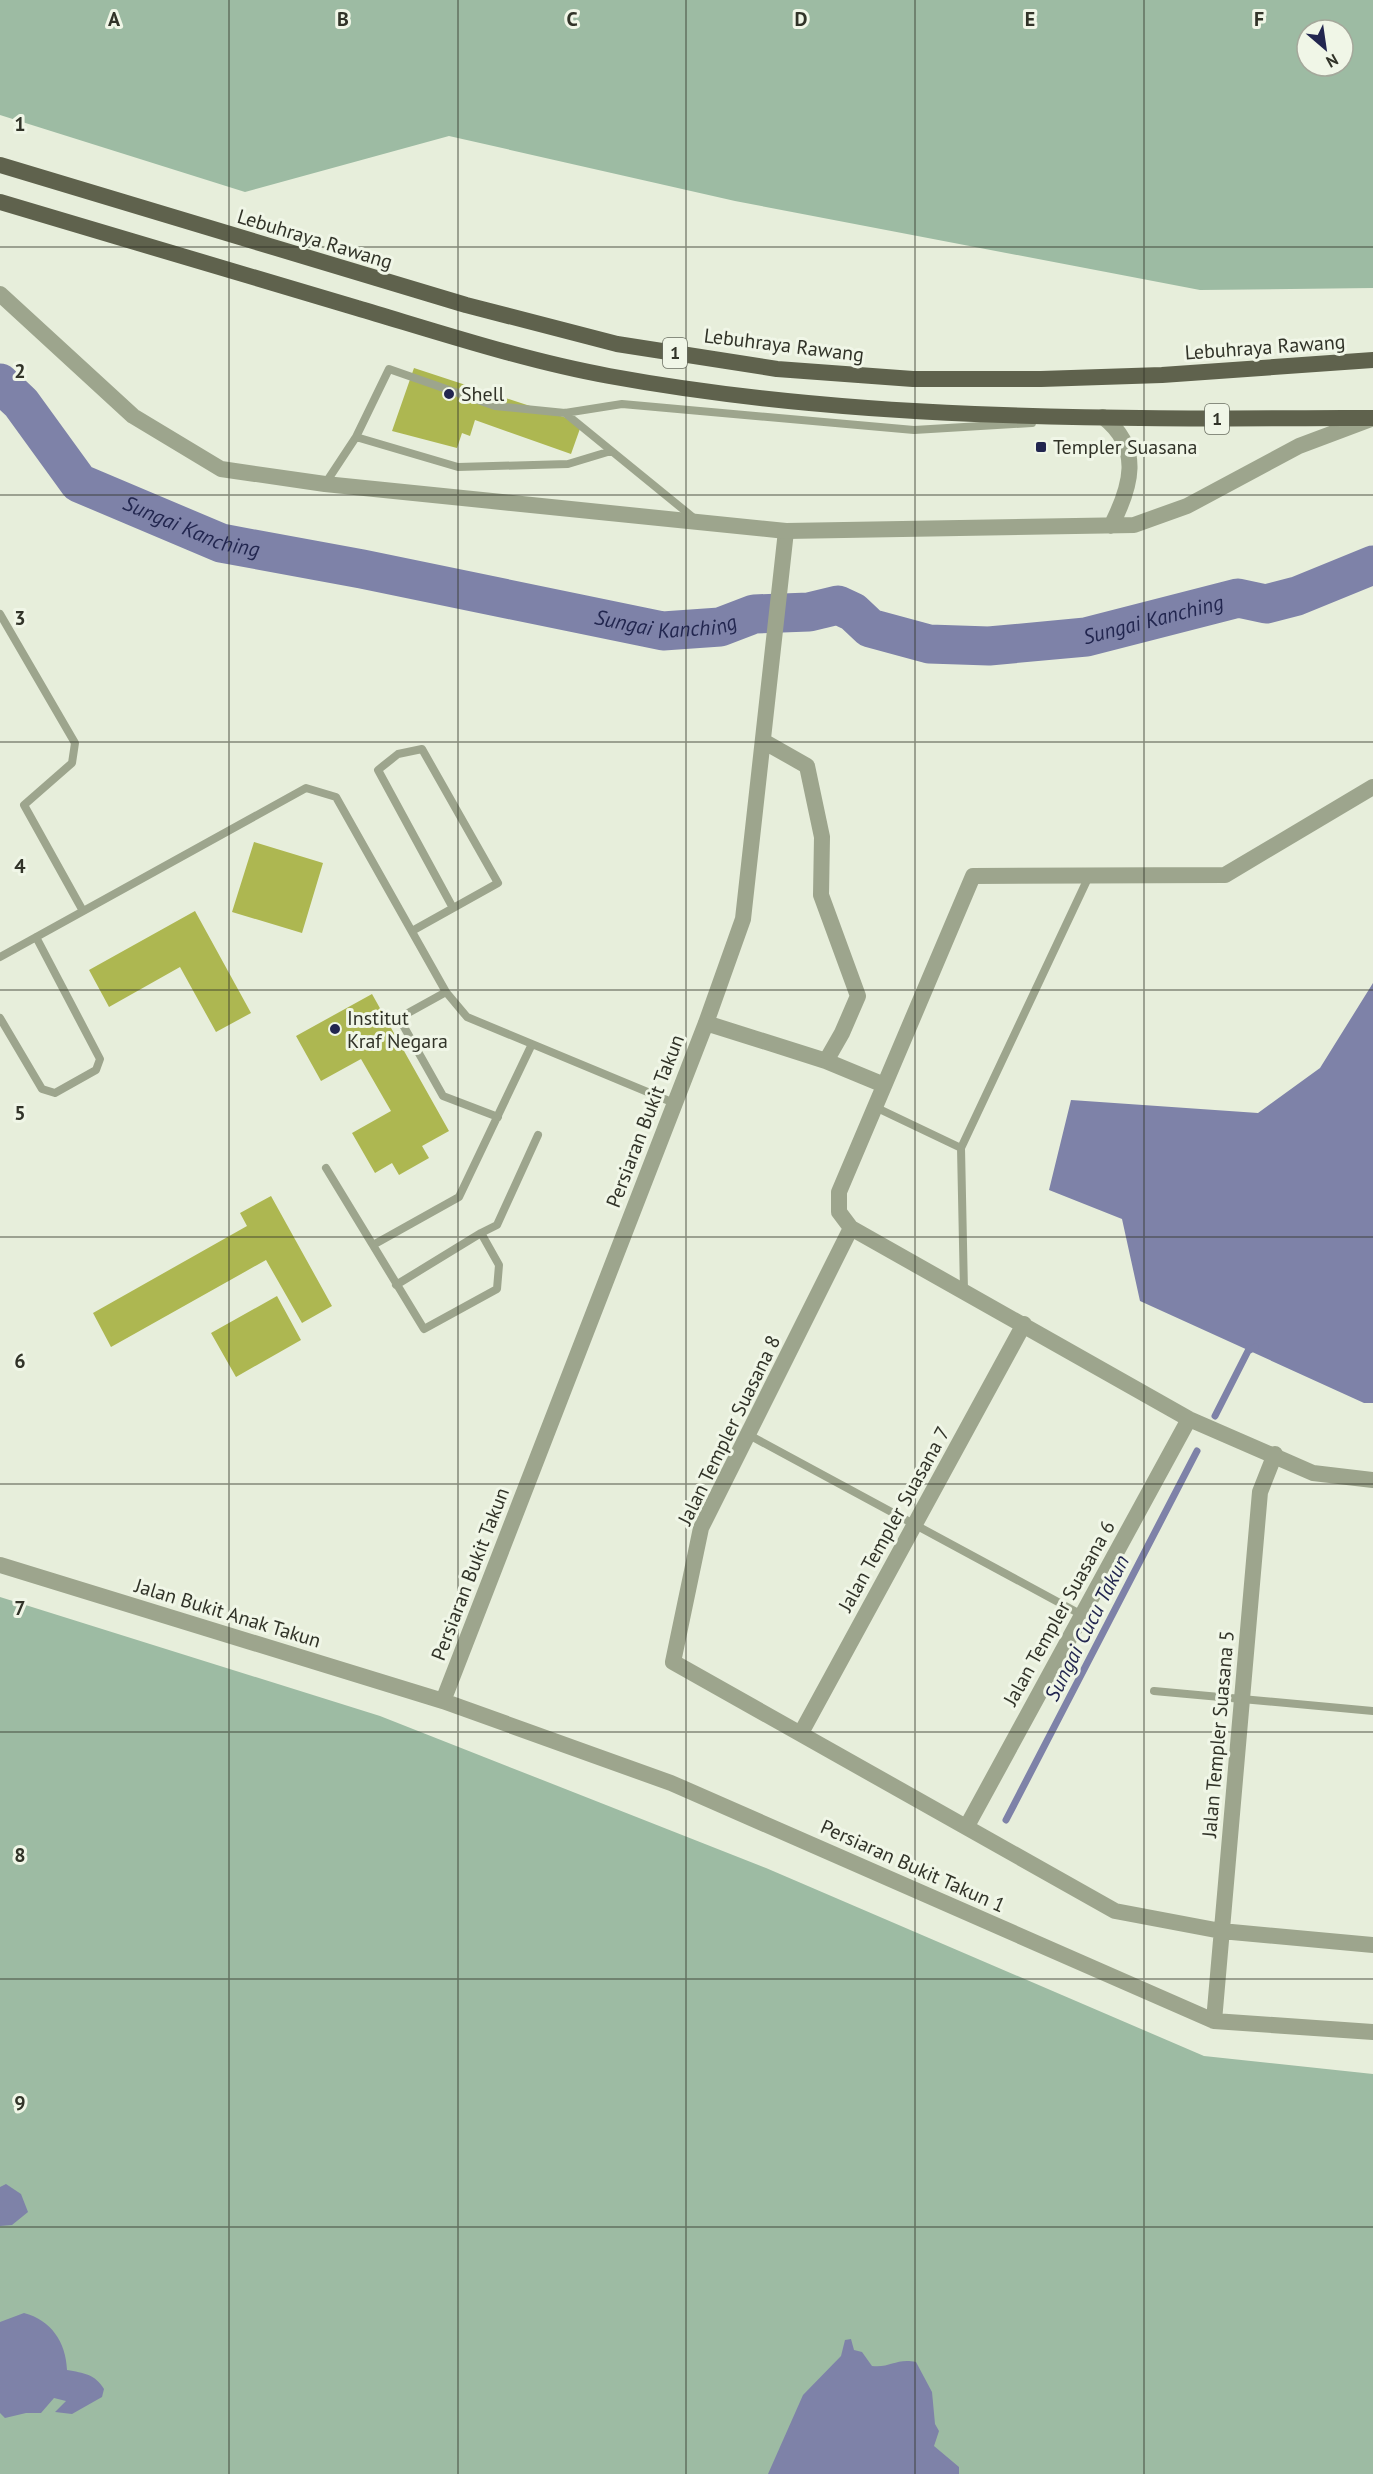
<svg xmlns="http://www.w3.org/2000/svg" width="1373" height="2474" viewBox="0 0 1373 2474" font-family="'PT Sans',sans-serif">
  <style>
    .green { fill: #9dbba3; fill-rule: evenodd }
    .water { fill: #7e82a8 }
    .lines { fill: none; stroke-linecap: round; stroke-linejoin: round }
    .stream { stroke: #7e82a8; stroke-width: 7 }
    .river { stroke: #7e82a8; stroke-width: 39 }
    .building { fill: #adb751 }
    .service { stroke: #9da58d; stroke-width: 8 }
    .minor { stroke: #9da58d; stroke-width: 16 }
    .tertiary { stroke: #9da58d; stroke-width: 16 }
    .trunk { stroke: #5f624d; stroke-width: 16 }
    .grid { fill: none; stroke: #313328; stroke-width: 1.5; stroke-opacity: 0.55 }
    .poi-dot { fill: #22264f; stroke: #f0f6e7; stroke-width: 2 }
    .labels { text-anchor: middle; stroke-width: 6; stroke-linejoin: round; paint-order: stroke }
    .shield { fill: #f0f6e7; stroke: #6a6e61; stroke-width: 1.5 }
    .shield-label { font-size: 18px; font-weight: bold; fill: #313328 }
    .street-label { font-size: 20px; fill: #313328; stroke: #f0f6e7 }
    .poi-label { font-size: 20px; fill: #313328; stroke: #f0f6e7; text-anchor: start }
    .water-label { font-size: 21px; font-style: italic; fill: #22264f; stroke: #f0f6e7 }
    .grid-label { font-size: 20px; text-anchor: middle; font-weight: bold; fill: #313328; stroke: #f0f6e7; stroke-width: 6; stroke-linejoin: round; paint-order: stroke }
  </style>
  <rect width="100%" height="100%" fill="#e7eedb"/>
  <path class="green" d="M0,0H1373V288L1200,290L735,201L449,136L245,192L0,115ZM1307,30H1343V66H1307Z
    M0,1597L380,1716L766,1868L1204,2056L1373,2074V2474H0Z"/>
  <path class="water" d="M1373,983V1403H1364L1140,1301L1122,1219L1049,1190L1071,1100L1258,1113L1320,1068Z
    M6,2184L21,2194L28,2212L12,2225L0,2226V2187Z
    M24,2313C51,2320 66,2342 67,2370C84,2373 95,2374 104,2389L102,2397L72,2414L55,2412L66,2401L54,2398L41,2413H26L5,2418L0,2413V2322Z
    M851,2339L854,2350L862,2352L872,2366C891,2368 896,2358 916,2362L932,2392L935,2424L939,2431L934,2446L959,2467V2474H768L803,2395L841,2356L845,2340Z"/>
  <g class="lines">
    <path class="stream" d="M1215,1416L1248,1351L1255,1347
      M1006,1820L1197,1451"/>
    <path class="river" id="s1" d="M0,383L21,403L79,483L221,543L362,569L663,631L720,627L754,614L809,612L838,605L853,612L870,628L929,644L989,646L1086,637L1238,598L1266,604L1297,596L1373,565"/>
  </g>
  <path class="building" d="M414,368L582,423L571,454L475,420L470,436L462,433L457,448L392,431Z
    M254,842L323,863L302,933L232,912Z
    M195,911L251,1013L216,1032L180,967L109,1007L89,970Z
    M372,994L449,1131L422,1146L429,1158L399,1175L392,1163L375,1173L352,1133L391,1111L361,1059L321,1081L296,1036Z
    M271,1196L332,1306L302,1323L266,1260L111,1347L93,1313L247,1226L240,1213Z
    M277,1296L301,1340L236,1377L211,1333Z"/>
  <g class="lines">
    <path class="service" d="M565,413L695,519
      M356,437L458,467L568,464L611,451
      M325,484L356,437L389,369L495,406L565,413L622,404L914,430L1032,423
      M0,614L75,743L72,763L24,805L83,911
      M412,931L498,883L422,749L398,754L378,770L453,908
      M0,957L306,788L336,797L446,992L467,1017L674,1103
      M446,992L399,1018L443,1096L498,1117
      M0,1018L42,1089L55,1093L96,1070L100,1059L36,937
      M875,1107L961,1148
      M326,1168L424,1329L497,1289L499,1265L481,1233L396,1285
      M481,1233L497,1225L538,1135
      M373,1245L459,1197L532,1044
      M964,1291L961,1148L1089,876
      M749,1435L1082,1615
      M1154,1691L1373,1711"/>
    <path class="minor" d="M763,741L807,766L822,837L821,895L858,996L842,1033L826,1061
      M1373,787L1225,875L973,876L839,1192V1212L851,1228L1189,1419L1313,1473L1373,1480
      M706,1023L826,1061L884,1085
      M851,1228L701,1528L673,1662L1115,1911L1221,1931L1373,1945
      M0,1565L443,1701L671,1783L1214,2021L1373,2032
      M443,1701L706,1023L743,919L786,531
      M801,1733L1024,1324
      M967,1826L1189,1419
      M1214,2021L1260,1492L1275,1454"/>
    <path class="tertiary" d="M0,294L133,416L221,469L325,484L786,531L1134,525L1187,506L1299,446L1371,419
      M1103,417C1143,448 1131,487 1111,526"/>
    <path class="trunk" d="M0,165L466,305L617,344L777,369L913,379H1041L1162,375L1373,360
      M0,202C119,238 238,273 357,308C438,332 526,361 609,376C860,422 1118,419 1373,418"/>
  </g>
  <path class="grid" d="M229,0V2474M458,0V2474M686,0V2474M915,0V2474M1144,0V2474M0,247H1373M0,495H1373M0,742H1373M0,990H1373M0,1237H1373M0,1484H1373M0,1732H1373M0,1979H1373M0,2227H1373"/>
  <g class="poi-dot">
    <circle cx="449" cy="394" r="6"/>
    <rect x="1035" y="441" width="12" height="12" rx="3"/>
    <circle cx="335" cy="1029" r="6"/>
  </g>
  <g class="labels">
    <g class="shield">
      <rect x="663" y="338" width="24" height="30" rx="4.5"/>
      <rect x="1205" y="404" width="24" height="30" rx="4.5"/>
    </g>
    <g class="shield-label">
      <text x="675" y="359">1</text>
      <text x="1217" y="425">1</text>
    </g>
    <g class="street-label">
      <text transform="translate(315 239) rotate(17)" y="7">Lebuhraya Rawang</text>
      <text transform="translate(784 345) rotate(7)" y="7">Lebuhraya Rawang</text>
      <text transform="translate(1265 347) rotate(-4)" y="7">Lebuhraya Rawang</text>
      <text transform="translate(645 1121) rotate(-69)" y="7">Persiaran Bukit Takun</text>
      <text transform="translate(729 1430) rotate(-64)" y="7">Jalan Templer Suasana 8</text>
      <text transform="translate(894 1519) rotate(-61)" y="7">Jalan Templer Suasana 7</text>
      <text transform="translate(470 1574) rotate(-69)" y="7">Persiaran Bukit Takun</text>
      <text transform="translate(228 1613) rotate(17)" y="7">Jalan Bukit Anak Takun</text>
      <text transform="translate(1059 1613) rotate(-61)" y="7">Jalan Templer Suasana 6</text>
      <text transform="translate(1218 1734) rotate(-85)" y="7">Jalan Templer Suasana 5</text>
      <text transform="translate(913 1866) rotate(24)" y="7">Persiaran Bukit Takun 1</text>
    </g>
    <g class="poi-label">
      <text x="461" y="401">Shell</text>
      <text x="1053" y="454">Templer Suasana</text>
      <text x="347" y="1025">Institut<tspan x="347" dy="23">Kraf Negara</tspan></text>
    </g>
    <g class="water-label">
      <text dy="7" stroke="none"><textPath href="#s1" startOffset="249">Sungai Kanching</textPath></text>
      <text dy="7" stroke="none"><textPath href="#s1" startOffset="735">Sungai Kanching</textPath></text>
      <text dy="7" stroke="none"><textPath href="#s1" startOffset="1239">Sungai Kanching</textPath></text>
      <text transform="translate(1087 1628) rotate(-63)" y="7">Sungai Cucu Takun</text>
    </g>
  </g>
  <g class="grid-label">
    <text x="114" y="26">A</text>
    <text x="343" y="26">B</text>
    <text x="572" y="26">C</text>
    <text x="801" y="26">D</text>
    <text x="1030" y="26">E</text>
    <text x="1259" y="26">F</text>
    <text x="20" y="131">1</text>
    <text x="20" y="378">2</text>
    <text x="20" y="625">3</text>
    <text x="20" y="873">4</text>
    <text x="20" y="1120">5</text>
    <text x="20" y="1368">6</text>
    <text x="20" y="1615">7</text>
    <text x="20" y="1862">8</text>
    <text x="20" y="2110">9</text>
  </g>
  <g transform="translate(1325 48) rotate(151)"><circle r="28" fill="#f0f6e7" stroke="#a4a89b" stroke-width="1.5"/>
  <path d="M0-4.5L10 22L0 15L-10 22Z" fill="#22264f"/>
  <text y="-9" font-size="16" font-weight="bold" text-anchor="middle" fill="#313328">N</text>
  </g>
</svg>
